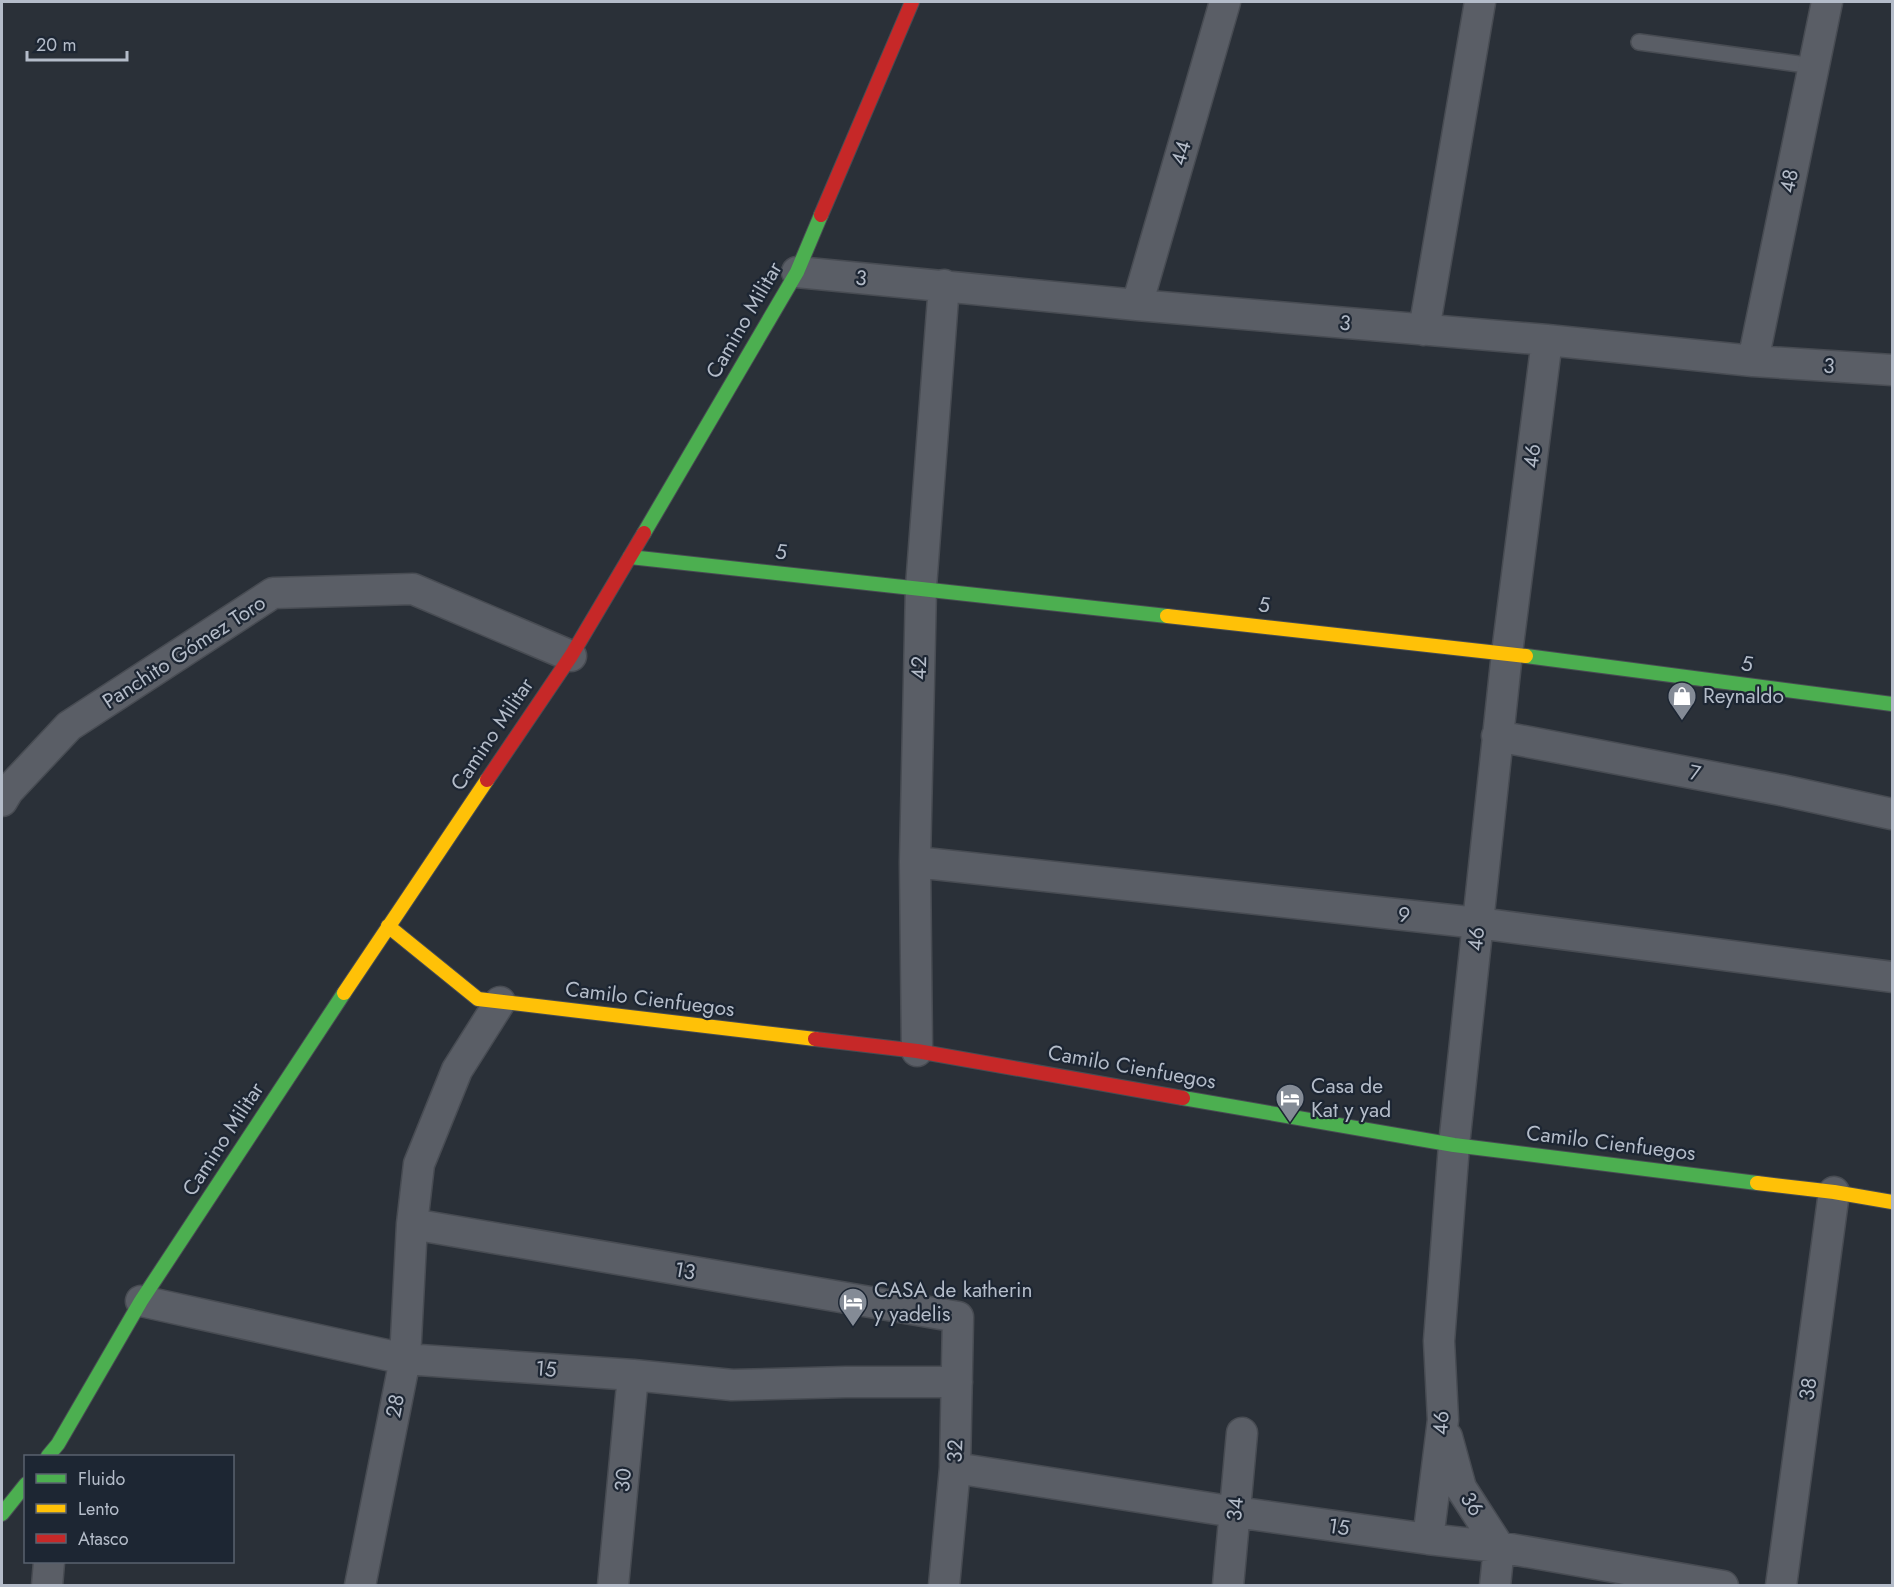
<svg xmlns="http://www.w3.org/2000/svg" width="1894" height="1587" viewBox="0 0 1894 1587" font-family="Jost,sans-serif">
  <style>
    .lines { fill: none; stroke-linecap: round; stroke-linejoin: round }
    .lane-casing { stroke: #484c53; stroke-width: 18 }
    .street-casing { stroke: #484c53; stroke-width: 33 }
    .fast-casing { stroke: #484c53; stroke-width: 16 }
    .slow-casing { stroke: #484c53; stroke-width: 16 }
    .jam-casing { stroke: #484c53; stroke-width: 16 }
    .lane { stroke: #5a5e66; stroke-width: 15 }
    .street { stroke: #5a5e66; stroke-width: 30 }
    .fast { stroke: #4caf50; stroke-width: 14 }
    .slow { stroke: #ffc107; stroke-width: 14 }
    .jam { stroke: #c62828; stroke-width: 14 }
    .labels { text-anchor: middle; stroke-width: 4.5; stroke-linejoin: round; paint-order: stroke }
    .street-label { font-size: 21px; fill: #b4bcc9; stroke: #1d2633 }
    .poi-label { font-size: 21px; fill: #b4bcc9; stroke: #1d2633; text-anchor: start }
  </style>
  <rect width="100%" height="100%" fill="#2a3038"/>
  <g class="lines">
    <g class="lane-casing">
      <path id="lane" d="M1639,42L1813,66"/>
    </g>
    <g class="street-casing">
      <path id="street" d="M797,272L1137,305L1547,340L1753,361L1892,370
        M1137,305L1225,2
        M1424,330L1480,2
        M1753,361L1827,2
        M1497,736L1781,790L1892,814
        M2,801L8,791L69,726L273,593L413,589L571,656
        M915,862L1478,923L1892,977
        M917,1051L915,862L921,587L944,285
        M412,1224L958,1317L955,1468L944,1586
        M141,1301L405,1359L633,1375L732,1385L846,1382H957
        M1447,1437L1461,1488L1499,1547L1495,1586
        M955,1468L1235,1512L1428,1539L1499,1547L1723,1586
        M1428,1539L1443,1420L1439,1341L1454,1145L1507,653L1547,340
        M47,1586L49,1562
        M360,1586L405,1359L412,1224L419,1164L457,1070L500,1002
        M613,1586L633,1375
        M1228,1586L1242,1433
        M1781,1586L1834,1192"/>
    </g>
    <g class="fast-casing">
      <path id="fast" d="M644,533L797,272L821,215
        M630,557L1167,616
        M1526,656L1892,704
        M1183,1098L1454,1145L1757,1183
        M48,1456L58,1444L141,1301L344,993
        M2,1514L26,1484"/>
    </g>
    <g class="slow-casing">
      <path id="slow" d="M1167,616L1526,656
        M388,926L478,999L815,1039
        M344,993L487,780
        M1757,1183L1834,1192L1892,1202"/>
    </g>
    <g class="jam-casing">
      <path id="jam" d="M821,215L912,2
        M487,780L571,656L644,533
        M815,1039L917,1051L1183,1098"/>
    </g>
    <use href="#lane" class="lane"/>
    <use href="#street" class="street"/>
    <use href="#fast" class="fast"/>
    <use href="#slow" class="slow"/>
    <use href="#jam" class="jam"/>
  </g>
  <defs>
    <g id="shop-pin" transform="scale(1.5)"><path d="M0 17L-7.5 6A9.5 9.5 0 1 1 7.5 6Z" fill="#848b96" stroke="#1d2633"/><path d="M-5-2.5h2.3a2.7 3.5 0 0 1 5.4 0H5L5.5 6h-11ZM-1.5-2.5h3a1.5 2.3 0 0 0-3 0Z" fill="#fff"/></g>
    <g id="hotel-pin" transform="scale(1.5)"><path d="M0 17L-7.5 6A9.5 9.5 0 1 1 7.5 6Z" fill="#848b96" stroke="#1d2633"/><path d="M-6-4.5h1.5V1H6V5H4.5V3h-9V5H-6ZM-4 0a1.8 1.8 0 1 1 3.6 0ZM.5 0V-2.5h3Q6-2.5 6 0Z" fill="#fff"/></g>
  </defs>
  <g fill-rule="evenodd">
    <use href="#shop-pin" x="1682" y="696"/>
    <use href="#hotel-pin" x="1290" y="1098"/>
    <use href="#hotel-pin" x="853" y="1302"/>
  </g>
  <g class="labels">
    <g class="street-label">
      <text transform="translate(1181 153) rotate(-74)" y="7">44</text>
      <text transform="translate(1789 181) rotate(-79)" y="7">48</text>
      <text transform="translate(861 278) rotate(5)" y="7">3</text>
      <text transform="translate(744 320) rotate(-60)" y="7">Camino Militar</text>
      <text transform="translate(1345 323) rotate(5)" y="7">3</text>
      <text transform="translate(1829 366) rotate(4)" y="7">3</text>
      <text transform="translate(1532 456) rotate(-83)" y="7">46</text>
      <text transform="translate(781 552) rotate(6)" y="7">5</text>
      <text transform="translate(1264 605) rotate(6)" y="7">5</text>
      <text transform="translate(184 652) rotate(-33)" y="7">Panchito Gómez Toro</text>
      <text transform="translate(1747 664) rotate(8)" y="7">5</text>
      <text transform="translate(919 668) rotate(-89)" y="7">42</text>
      <text transform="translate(492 734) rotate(-56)" y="7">Camino Militar</text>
      <text transform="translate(1695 773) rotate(11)" y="7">7</text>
      <text transform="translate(1404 915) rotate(6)" y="7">9</text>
      <text transform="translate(1476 939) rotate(-84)" y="7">46</text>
      <text transform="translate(650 999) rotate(7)" y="7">Camilo Cienfuegos</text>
      <text transform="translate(1132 1067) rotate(10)" y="7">Camilo Cienfuegos</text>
      <text transform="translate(223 1139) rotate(-57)" y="7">Camino Militar</text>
      <text transform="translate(1611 1143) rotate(7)" y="7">Camilo Cienfuegos</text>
      <text transform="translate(685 1271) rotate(10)" y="7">13</text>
      <text transform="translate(546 1369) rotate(4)" y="7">15</text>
      <text transform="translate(1808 1389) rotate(-82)" y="7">38</text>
      <text transform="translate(395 1406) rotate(-79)" y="7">28</text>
      <text transform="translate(1441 1423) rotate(-87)" y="7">46</text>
      <text transform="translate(955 1451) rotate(-88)" y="7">32</text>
      <text transform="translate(623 1480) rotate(-85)" y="7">30</text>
      <text transform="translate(1472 1504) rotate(58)" y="7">36</text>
      <text transform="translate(1235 1509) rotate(-85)" y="7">34</text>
      <text transform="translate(1339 1527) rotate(8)" y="7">15</text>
    </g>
    <g class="poi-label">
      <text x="1703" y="703">Reynaldo</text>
      <text x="1311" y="1093">Casa de<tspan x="1311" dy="24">Kat y yad</tspan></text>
      <text x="874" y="1297">CASA de katherin<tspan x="874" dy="24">y yadelis</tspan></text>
    </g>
  </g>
  <rect width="1894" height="1587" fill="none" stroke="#b4bcc9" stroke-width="6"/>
  <rect x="24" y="1455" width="210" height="108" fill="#1d2633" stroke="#59626f" stroke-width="1.5"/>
  <rect x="36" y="1474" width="30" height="9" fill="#4caf50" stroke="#59626f" stroke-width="1.5"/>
  <text x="78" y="1485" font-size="18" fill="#b4bcc9">Fluido</text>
  <rect x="36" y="1504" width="30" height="9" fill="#ffc107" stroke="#59626f" stroke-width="1.5"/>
  <text x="78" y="1515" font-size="18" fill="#b4bcc9">Lento</text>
  <rect x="36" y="1534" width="30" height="9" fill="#c62828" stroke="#59626f" stroke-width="1.5"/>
  <text x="78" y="1545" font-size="18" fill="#b4bcc9">Atasco</text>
  <path d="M27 51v9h100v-9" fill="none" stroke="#b4bcc9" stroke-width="3"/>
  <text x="36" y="51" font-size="18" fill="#b4bcc9" stroke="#1d2633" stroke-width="4.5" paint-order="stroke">20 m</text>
</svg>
